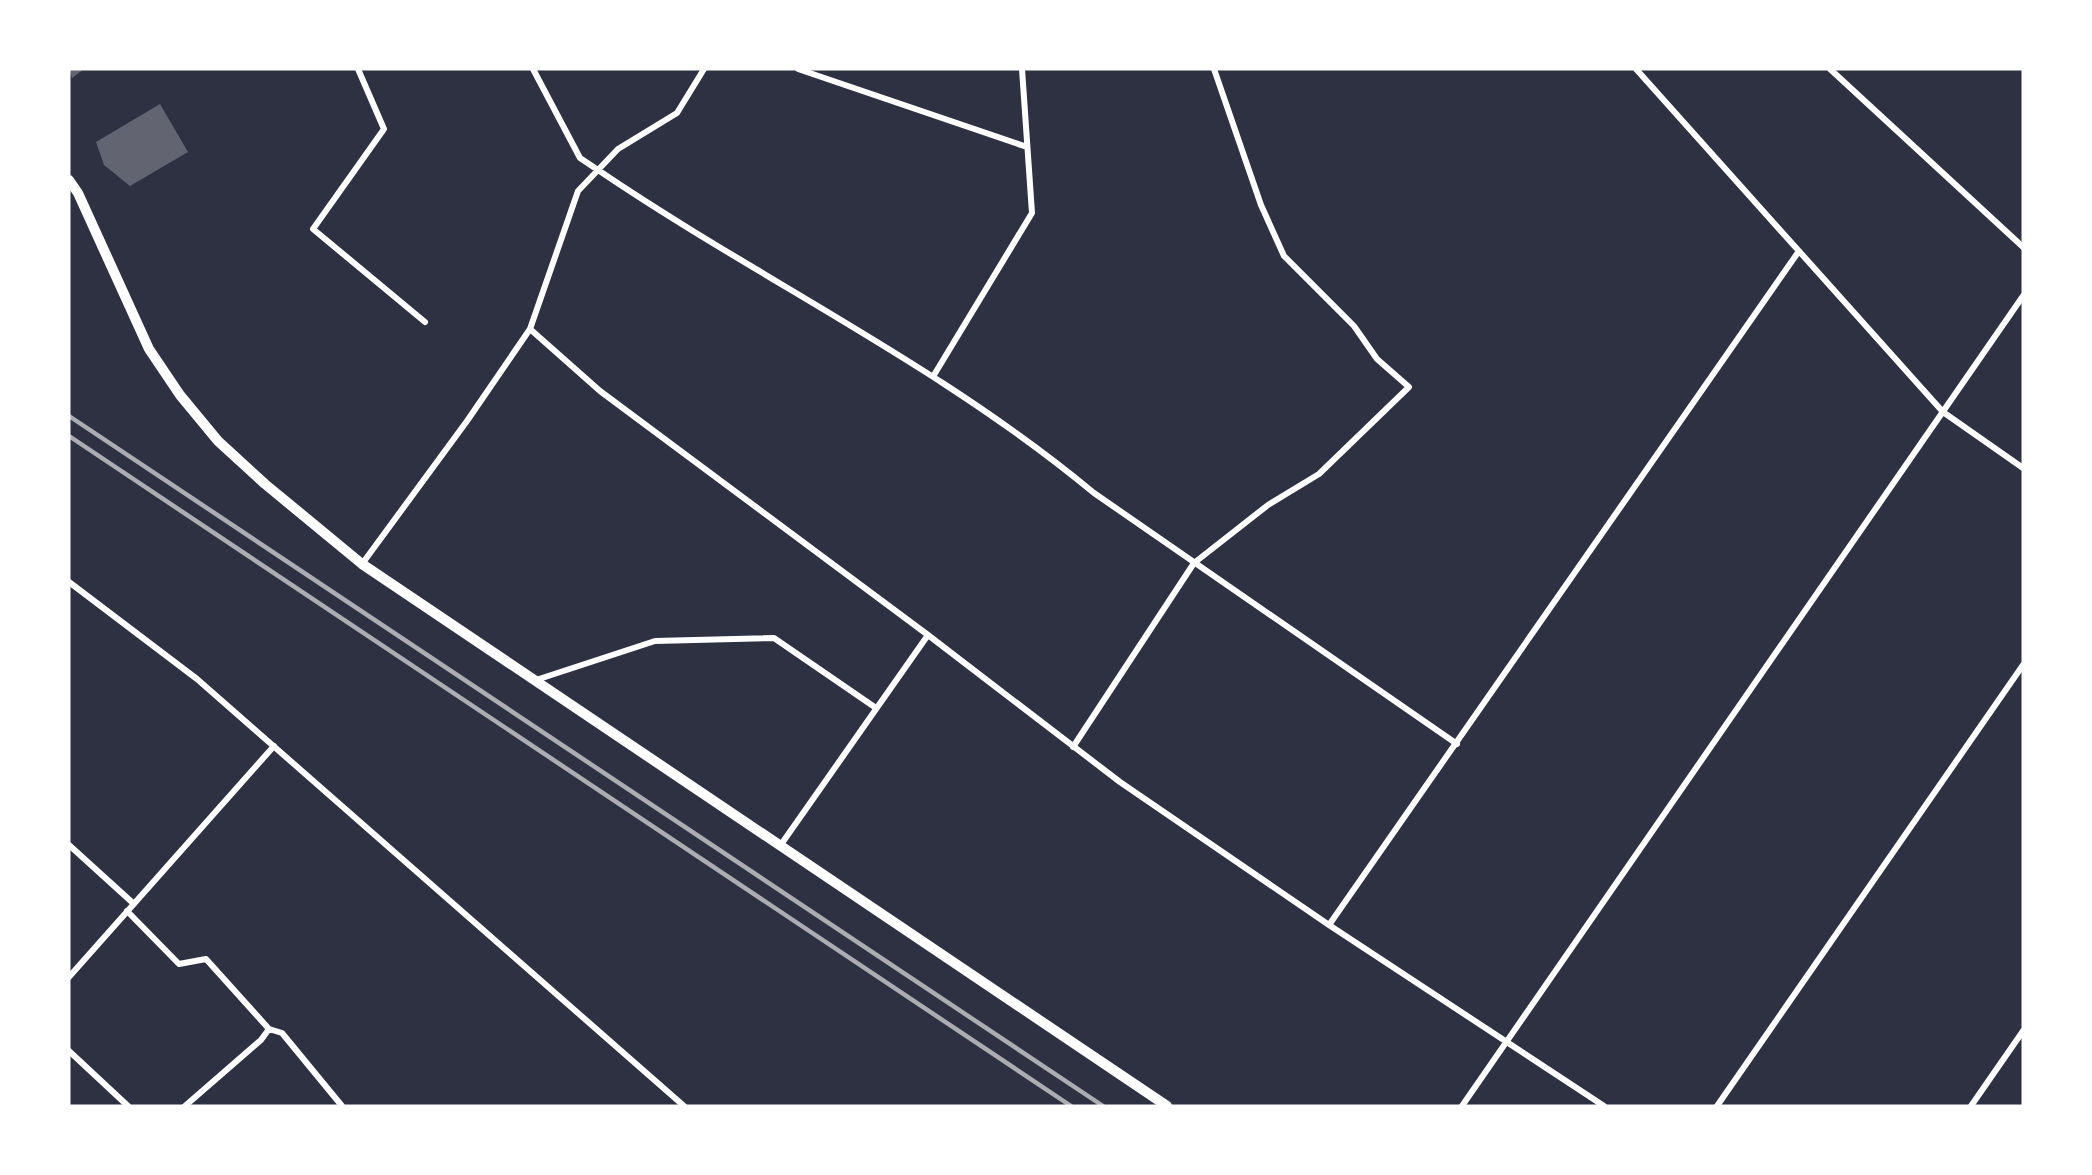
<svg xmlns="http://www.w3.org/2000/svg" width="2092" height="1175" viewBox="0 0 2092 1175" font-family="'Crimson Pro',serif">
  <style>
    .building { fill: #626471 }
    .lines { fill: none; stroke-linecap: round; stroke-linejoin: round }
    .minor { stroke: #fff; stroke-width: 6 }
    .tertiary { stroke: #fff; stroke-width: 10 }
    .rail { stroke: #abadb3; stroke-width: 4.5 }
  </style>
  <rect width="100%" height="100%" fill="#2d3142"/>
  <path class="building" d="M69,69H84L72,78Z
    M160,104L188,152L130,186L104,165L96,142Z"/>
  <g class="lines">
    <path class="minor" d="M358,69L384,129L313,229L425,322
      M533,69L580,158L598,170C762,281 940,365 1094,493L1457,744
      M798,69L1027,147
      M1636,69L1943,412L2023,468
      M1830,69L2023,247
      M530,329L600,391L928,635L1120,782L1329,925L1604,1106
      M934,375L1032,213L1022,69
      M362,564L467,421L530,329L578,191L618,149L677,113L704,69
      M69,582L197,679L684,1106
      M536,680L655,641L774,638L876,708
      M1073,747L1194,563L1268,505L1319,474L1409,387L1377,359L1354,326L1284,256L1261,205L1214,69
      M69,845L134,904
      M780,846L928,635
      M127,911L179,964L206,959L269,1029L282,1033L342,1106
      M1329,925L1799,251
      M69,977L274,746
      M69,1051L128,1106
      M185,1106L261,1040L269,1029
      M1462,1106L2023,296
      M1717,1106L2023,665
      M1971,1106L2023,1031"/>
    <path class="tertiary" d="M69,180L78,193L149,349L180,395L218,441L265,484L362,564L1167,1106"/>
    <path class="rail" d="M69,416L1103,1106
      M69,436L1071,1106"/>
  </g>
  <rect width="2092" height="1175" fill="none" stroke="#ffffff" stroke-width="141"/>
</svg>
